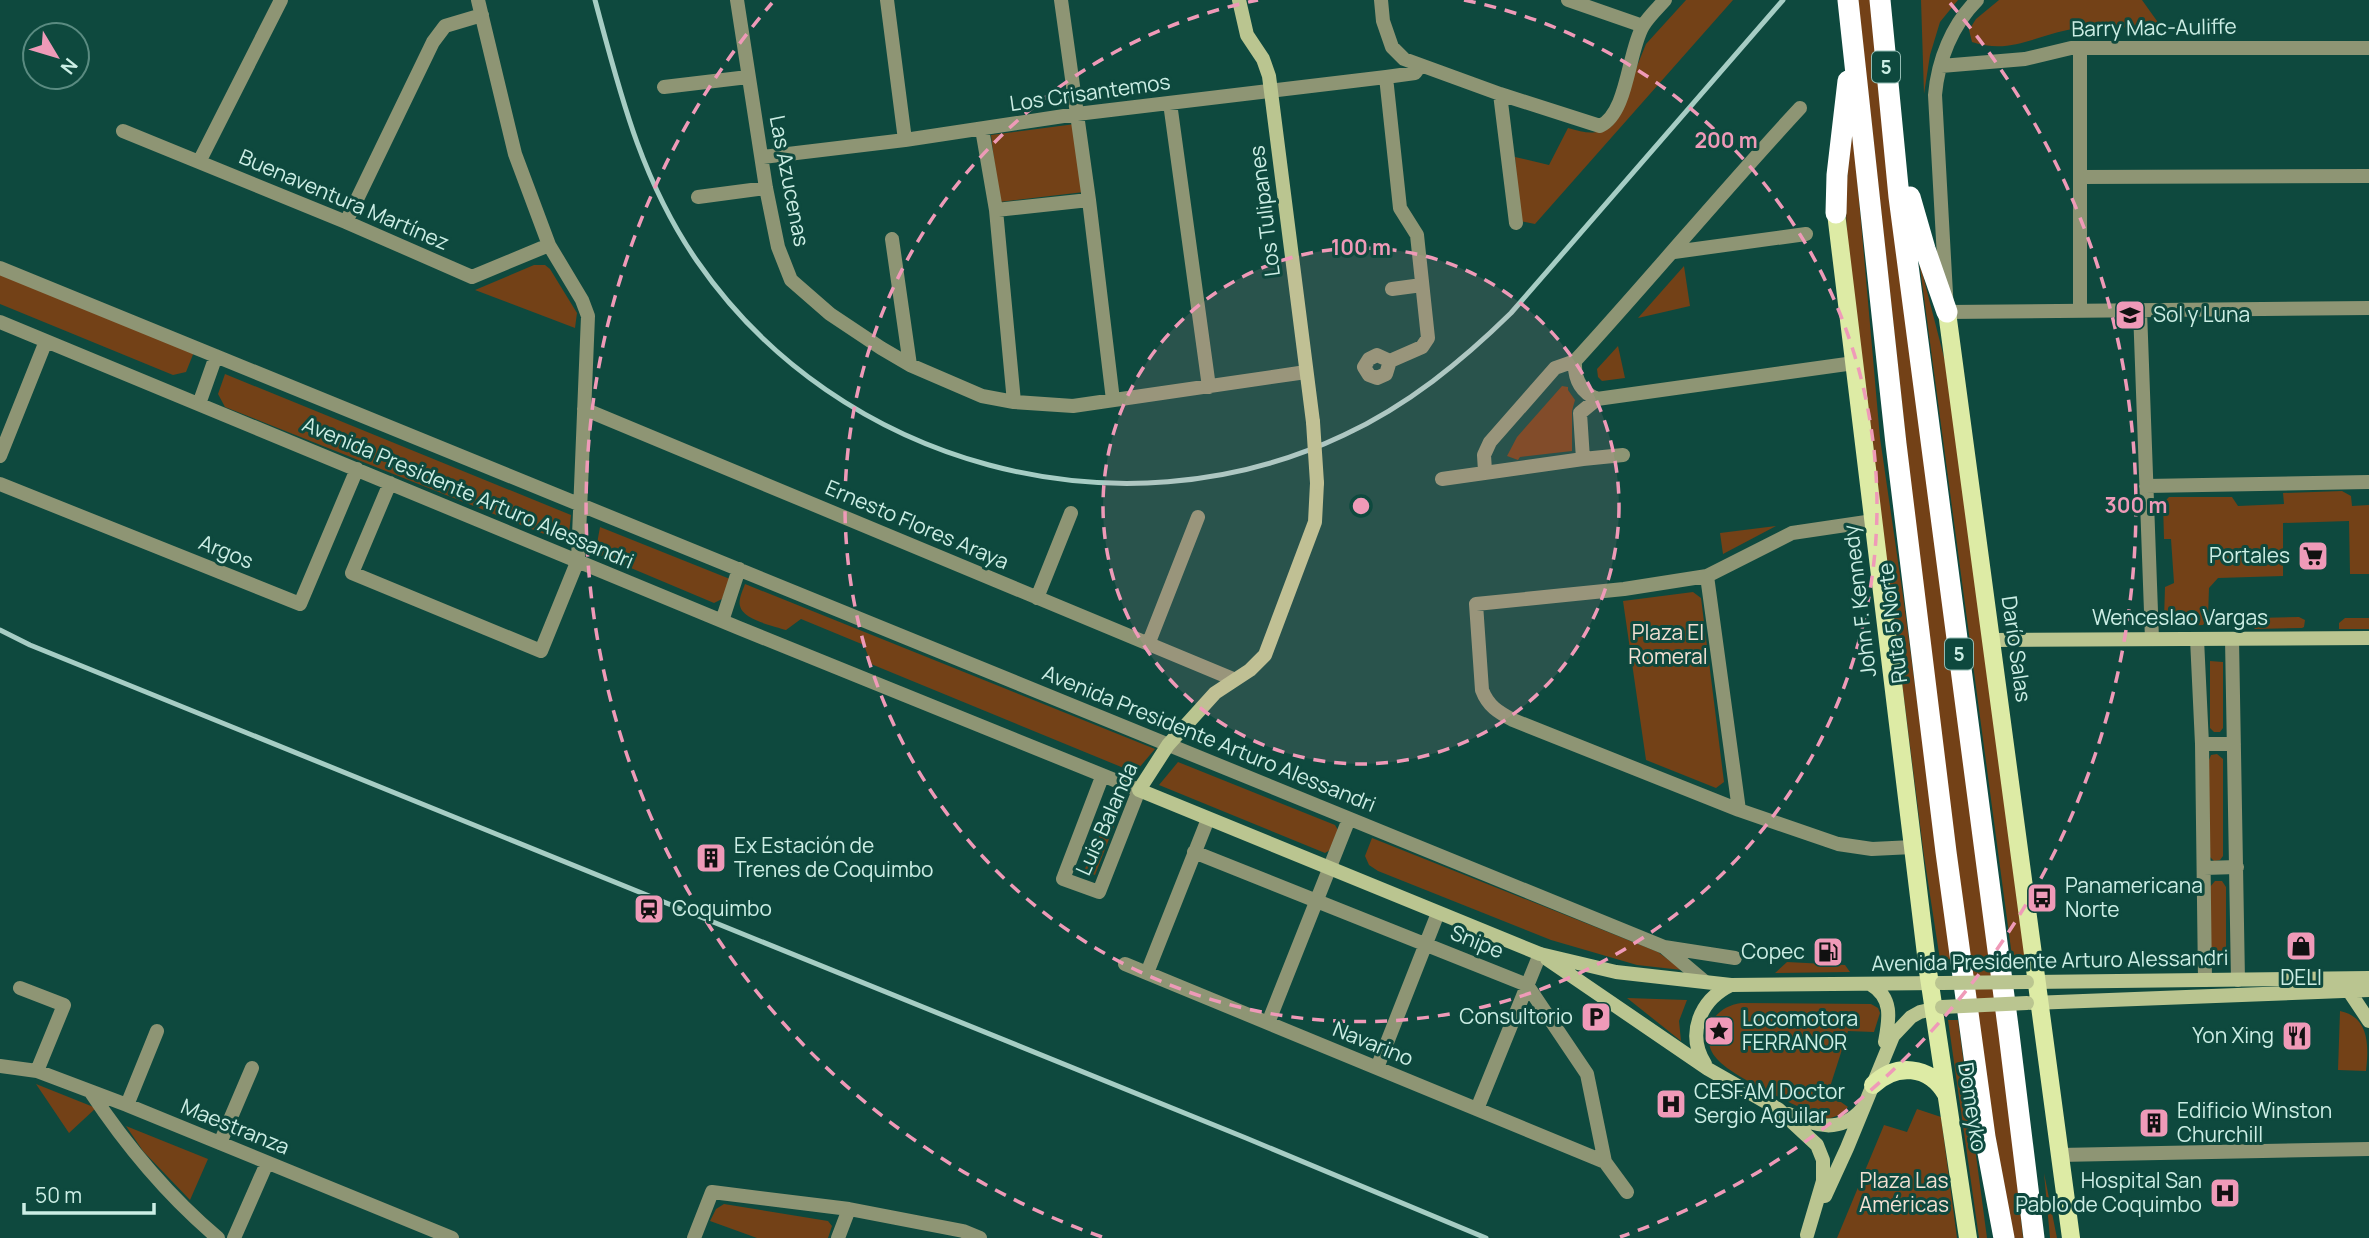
<svg xmlns="http://www.w3.org/2000/svg" width="2369" height="1238" viewBox="0 0 2369 1238" font-family="Manrope,sans-serif">
  <style>
    .green { fill: #734117 }
    .lines { fill: none; stroke-linecap: round; stroke-linejoin: round }
    .street { stroke: #8e9574; stroke-width: 14 }
    .secondary { stroke: #bac590; stroke-width: 14 }
    .primary { stroke: #ddeba5; stroke-width: 18 }
    .highway { stroke: #fff; stroke-width: 21 }
    .rail { stroke: #a6cdc4; stroke-width: 5 }
    .secondary-bridge { stroke: #bac590; stroke-width: 14 }
    .ring { fill: none; stroke: #ef9ab8; stroke-width: 3.5; stroke-dasharray: 12 9 }
    .labels { text-anchor: middle; stroke-width: 6; stroke-linejoin: round; paint-order: stroke }
    .shield { fill: #0e493e; stroke: #93bcb3; stroke-width: 2 }
    .shield-label { font-size: 19px; font-weight: bold; fill: #cceee5 }
    .street-label { font-size: 21px; fill: #cceee5; stroke: #0e493e }
    .poi-label { font-size: 21px; fill: #cceee5; stroke: #0e493e; text-anchor: start }
    .park-label { font-size: 21px; fill: #f3e0d3; stroke: #0e493e }
    .centre { fill: #ef9ab8; stroke: #0e493e; stroke-width: 3.5 }
    .ring-label { font-size: 21px; text-anchor: middle; font-weight: bold; fill: #ef9ab8; stroke: #0e493e; stroke-width: 6; stroke-linejoin: round; paint-order: stroke }
  </style>
  <rect width="100%" height="100%" fill="#0e493e"/>
  <path class="green" d="M1686,0H1733L1535,224L1520,221L1515,157L1549,165L1568,128C1586,133 1597,136 1613,125L1646,44Z
    M1858,0H1870L1890,202L2013,1139L2023,1238H2014L1992,1119L1928,643Z
    M1921,0H1958L1940,22L1930,55L1924,94Z
    M1999,0H2142L2162,28C2133,28 2102,25 2073,29C2036,35 2011,55 1972,42L1969,30L1976,19Z
    M1075,124L1084,192L999,202L991,135Z
    M1853,131L1880,438L1903,596L1952,959L1940,960L1924,856L1848,257C1845,213 1845,175 1853,131Z
    M1919,260L1947,369L2027,964H2013Z
    M534,265H545L550,269L577,313L575,328L475,290Z
    M1684,266L1690,306L1638,318Z
    M0,274L194,352L186,372L173,375L0,304Z
    M1618,346L1625,378L1602,381L1598,377L1597,369Z
    M225,374L571,515L569,533L560,538L544,534L225,407L218,394Z
    M1562,386L1568,387V390L1575,400L1572,411V451L1520,457L1518,460L1507,456L1517,437Z
    M2342,491L2351,496L2352,506L2369,505V574H2350L2349,521L2283,523V576L2218,578L2209,588L2208,617L2203,625L2172,626L2164,619L2165,587L2174,583L2171,539H2164L2163,503L2169,497H2232L2238,506L2284,504L2283,493Z
    M1776,526L1723,554L1720,533Z
    M600,527L730,579L722,599L714,603L600,555L596,549Z
    M745,584L1155,749L1138,769L1131,771L871,664L864,645L801,619L786,630C774,626 743,620 740,606C738,600 743,590 745,584Z
    M1693,592L1701,598L1724,782L1716,788L1646,760L1623,601Z
    M2299,617L2305,620L2304,627L2302,628L2255,629L2250,624L2255,618Z
    M2345,618H2369V629H2339V623Z
    M2210,661L2223,662V728L2220,732H2214L2210,728Z
    M2217,754L2223,759V856L2220,860L2214,861L2209,856V760L2211,755Z
    M1178,762L1335,825L1338,830L1330,850L1325,853L1159,785Z
    M1113,811L1118,816L1095,875L1084,871L1109,814Z
    M1372,838L1658,952L1682,970L1637,965L1551,940L1378,871L1369,865L1365,856Z
    M2215,881H2222L2226,887V959L2222,962L2214,963L2210,959V887Z
    M1787,962L1845,965L1850,972L1775,973Z
    M1627,998L1687,1000L1679,1021L1681,1041Z
    M1741,1003L1871,1004L1878,1008L1880,1013L1874,1032L1848,1031L1828,1093L1848,1107C1840,1115 1833,1120 1821,1118C1797,1105 1732,1077 1717,1059C1708,1050 1706,1035 1711,1024C1717,1011 1728,1005 1741,1003Z
    M2340,1011C2369,1017 2369,1045 2366,1071L2338,1070Z
    M1948,1020H1958L1987,1238H1979Z
    M36,1084L96,1108L69,1133Z
    M1917,1109L1941,1117L1957,1238H1837L1884,1125L1907,1132Z
    M126,1126L208,1159L190,1200L143,1151Z
    M2044,1173L2057,1238H2050Z
    M724,1204L828,1221L832,1226L828,1238H757L710,1221L716,1209Z"/>
  <g class="lines">
    <path class="street" d="M737,0L766,188L778,247L791,280L830,314L881,348L910,365L982,396L1014,402L1073,406L1306,372
      M887,0L905,140
      M1061,0L1089,200L1113,400
      M1381,0L1383,21L1392,47L1404,59L1500,94L1600,126C1628,113 1628,51 1643,26C1649,16 1658,8 1665,0
      M1568,0L1643,26
      M1977,0C1952,25 1938,60 1935,95L1947,312L2369,308
      M1941,66L2025,59L2071,48H2369
      M1386,77L1400,208L1417,235L1428,338L1422,347L1390,361L1377,355L1369,359L1364,367L1369,375L1377,378L1386,374L1390,361
      M664,87L748,77
      M1500,94L1516,223
      M1170,103L1209,387
      M1800,108C1723,191 1651,278 1575,361C1574,379 1581,392 1597,399L1854,363
      M982,129L996,210L1014,402
      M123,131L346,222L472,277L549,245
      M763,157L905,140L1077,114L1386,77L1415,73L1420,66
      M199,162L281,0
      M2080,177L2369,176
      M698,197L766,188
      M996,210L1089,200
      M346,222L433,42L445,26L482,15
      M892,239L910,365
      M1674,252L1806,234
      M0,268L1664,947L1735,958
      M1392,289L1422,285
      M2140,310L2152,639
      M2080,311V48
      M0,322L739,628L1139,790L1099,892L1063,879L1102,777
      M199,404L216,356
      M584,409L1233,679
      M0,456L46,341
      M1583,459L1623,455
      M1485,471L1484,455L1490,442L1555,368L1575,361
      M1442,479L1583,459L1580,413L1597,399
      M390,483L352,573L541,651L578,560L588,316L582,300L549,245L515,154L478,0
      M0,484L300,604L357,469
      M2146,486L2369,482
      M1873,521L1792,533L1707,576L1624,589L1476,604L1482,690C1488,706 1498,712 1513,720L1739,810L1838,844L1872,849L1913,847
      M1707,576L1739,810
      M1037,598L1071,513
      M722,621L739,569
      M2197,639L2202,744L2205,980
      M2232,639L2238,980
      M1149,642L1198,517
      M2202,744H2234
      M1194,852L1527,985L1587,1074L1605,1162L1627,1192
      M2204,868L2237,867
      M1665,948L1704,981
      M1125,964L1605,1162
      M1147,973L1208,819
      M20,988L64,1005L37,1071
      M1268,1023L1349,819
      M0,1066L37,1071L127,1105L452,1238
      M1377,1068L1438,913
      M90,1091C127,1147 167,1195 218,1238
      M127,1105L157,1031
      M1477,1109L1540,954
      M220,1143L252,1068
      M2059,1155L2369,1149
      M234,1238L267,1163
      M694,1238L712,1192L849,1209L963,1231L980,1238
      M838,1238L849,1209"/>
    <path class="secondary" d="M1239,0L1247,35L1263,59L1269,76L1313,422
      M1317,483L1315,522L1265,655L1250,670L1215,693L1168,745L1139,790L1540,954L1616,972L1731,985L1940,983
      M1992,640L2369,638
      M1547,959L1708,1069L1778,1109L1817,1145L1823,1160V1181L1807,1235
      M2027,982L2369,978
      M1870,984C1894,998 1889,1020 1885,1042
      M2349,991L2369,1021
      M2032,1003L2369,990
      M1705,1064C1686,1034 1700,1000 1731,985
      M1789,1114C1815,1126 1840,1134 1862,1109
      M1825,1196L1847,1148L1893,1036L1911,1017L1920,1012L1942,1007"/>
    <path class="primary" d="M1836,213L1928,971L1968,1238
      M1947,312L2071,1238
      M1873,1085C1896,1063 1929,1065 1946,1094"/>
    <path class="highway" d="M1848,0L1896,444L1946,852L1985,1137L2004,1238
      M1880,0L1899,197L2009,1034L2034,1238
      M1910,197L1925,249L1947,312
      M1836,213L1837,175L1848,81"/>
    <path class="rail" d="M595,0C620,93 641,180 697,261C838,466 1119,542 1344,435C1408,405 1461,362 1511,313L1783,0
      M0,630L30,645L1246,1138L1486,1238"/>
    <path class="secondary-bridge" d="M1313,422L1317,483
      M1942,983L2027,982
      M1942,1007L2027,1003"/>
  </g>
  <circle cx="1361" cy="506" r="258" fill="#ef9ab8" fill-opacity=".12"/>
  <g class="ring">
    <circle cx="1361" cy="506" r="258"/>
    <path d="M1464 0A516 516 0 1 1 1258 0"/>
    <path d="M1102 1237A775 775 0 0 1 772 3M1950 3A775 775 0 0 1 1620 1237"/>
  </g>
  <defs>
    <g id="school-square" transform="scale(1.575)"><rect x="-9" y="-9" width="18" height="18" rx="4" fill="#ef9ab8" stroke="#0e493e"/><path d="M0-5L7-2L0 1L-7-2ZM-4 1L0 2.5L4 1V4Q0 6-4 4Z" fill="#111"/></g>
    <g id="supermarket-square" transform="scale(1.575)"><rect x="-9" y="-9" width="18" height="18" rx="4" fill="#ef9ab8" stroke="#0e493e"/><path d="M-6-5.5h2.5l.6 2H6L4.5 2H-2.5L-4.4-4H-6ZM-1.5 3.2a1.3 1.3 0 1 0 .1 0ZM3 3.2a1.3 1.3 0 1 0 .1 0Z" fill="#111"/></g>
    <g id="building-square" transform="scale(1.575)"><rect x="-9" y="-9" width="18" height="18" rx="4" fill="#ef9ab8" stroke="#0e493e"/><path d="M-4-6H4V6H1V3H-1V6H-4ZM-2.5-4.3h1.7v1.8h-1.7ZM.8-4.3h1.7v1.8H.8ZM-2.5-1h1.7V.8h-1.7ZM.8-1h1.7V.8H.8Z" fill="#111"/></g>
    <g id="bus-square" transform="scale(1.575)"><rect x="-9" y="-9" width="18" height="18" rx="4" fill="#ef9ab8" stroke="#0e493e"/><path d="M-5-6H5V4H4V6H2V4H-2V6H-4V4H-5ZM-3.5-4V0h7V-4ZM-3.5 1.2v1.5H-2V1.2ZM2 1.2v1.5H3.5V1.2Z" fill="#111"/></g>
    <g id="station-square" transform="scale(1.575)"><rect x="-9" y="-9" width="18" height="18" rx="4" fill="#ef9ab8" stroke="#0e493e"/><path d="M-3-6H3Q5-6 5-4V2Q5 4 3 4L4.5 6H3L1.5 4h-3L-3 6H-4.5L-3 4Q-5 4-5 2V-4Q-5-6-3-6ZM-3.5-4v3h7v-3ZM-3.5 1v1.5H-2V1ZM2 1v1.5H3.5V1Z" fill="#111"/></g>
    <g id="shop-square" transform="scale(1.575)"><rect x="-9" y="-9" width="18" height="18" rx="4" fill="#ef9ab8" stroke="#0e493e"/><path d="M-5-2.5h2.3a2.7 3.5 0 0 1 5.4 0H5L5.5 6h-11ZM-1.5-2.5h3a1.5 2.3 0 0 0-3 0Z" fill="#111"/></g>
    <g id="fuel-square" transform="scale(1.575)"><rect x="-9" y="-9" width="18" height="18" rx="4" fill="#ef9ab8" stroke="#0e493e"/><path d="M-5.5-6h7V0h2V4h1.3V-2.5L3-4.5l.8-.8L6-3V5H2.5V1h-1V6h-7ZM-4.2-4.7v3.2H.2V-4.7Z" fill="#111"/></g>
    <g id="parking-square" transform="scale(1.575)"><rect x="-9" y="-9" width="18" height="18" rx="4" fill="#ef9ab8" stroke="#0e493e"/><path d="M-3.5-5.5H1a3.5 3.5 0 0 1 0 7H-1V5.5H-3.5ZM-1-3.4V-.6H.8a1.4 1.4 0 0 0 0-2.8Z" fill="#111"/></g>
    <g id="sight-square" transform="scale(1.575)"><rect x="-9" y="-9" width="18" height="18" rx="4" fill="#ef9ab8" stroke="#0e493e"/><path d="M0-6L1.8-2.2L6-1.7L2.9 1.2L3.7 5.4L0 3.3L-3.7 5.4L-2.9 1.2L-6-1.7L-1.8-2.2Z" fill="#111"/></g>
    <g id="restaurant-square" transform="scale(1.575)"><rect x="-9" y="-9" width="18" height="18" rx="4" fill="#ef9ab8" stroke="#0e493e"/><path d="M-5-6h1v4h1v-4h1v4h1v-4h1v5L-1.5 .5V6h-2V.5L-5-1ZM5-6V6H3V1.5H1.5Q1.5-4 5-6Z" fill="#111"/></g>
    <g id="hospital-square" transform="scale(1.575)"><rect x="-9" y="-9" width="18" height="18" rx="4" fill="#ef9ab8" stroke="#0e493e"/><path d="M-5-5h3v3.5h4V-5h3V5h-3V1.5h-4V5h-3Z" fill="#111"/></g>
  </defs>
  <g fill-rule="evenodd">
    <use href="#school-square" x="2130" y="315"/>
    <use href="#supermarket-square" x="2313" y="556"/>
    <use href="#building-square" x="711" y="858"/>
    <use href="#bus-square" x="2042" y="898"/>
    <use href="#station-square" x="649" y="909"/>
    <use href="#shop-square" x="2301" y="946"/>
    <use href="#fuel-square" x="1828" y="952"/>
    <use href="#parking-square" x="1596" y="1017"/>
    <use href="#sight-square" x="1719" y="1031"/>
    <use href="#restaurant-square" x="2297" y="1036"/>
    <use href="#hospital-square" x="1671" y="1104"/>
    <use href="#building-square" x="2154" y="1123"/>
    <use href="#hospital-square" x="2225" y="1193"/>
  </g>
  <g class="labels">
    <g class="shield">
      <rect x="1872" y="51.5" width="28" height="31" rx="5"/>
      <rect x="1945" y="638.5" width="28" height="31" rx="5"/>
    </g>
    <g class="shield-label">
      <text x="1886" y="74">5</text>
      <text x="1959" y="661">5</text>
    </g>
    <g class="street-label">
      <text transform="translate(2154 28) rotate(-1)" y="7">Barry Mac-Auliffe</text>
      <text transform="translate(1090 93) rotate(-8)" y="7">Los Crisantemos</text>
      <text transform="translate(789 181) rotate(79)" y="7">Las Azucenas</text>
      <text transform="translate(344 200) rotate(23)" y="7">Buenaventura Martínez</text>
      <text transform="translate(1265 211) rotate(-97)" y="7">Los Tulipanes</text>
      <text transform="translate(468 493) rotate(23)" y="7">Avenida Presidente Arturo Alessandri</text>
      <text transform="translate(917 525) rotate(23)" y="7">Ernesto Flores Araya</text>
      <text transform="translate(226 552) rotate(22)" y="7">Argos</text>
      <text transform="translate(1860 601) rotate(-97)" y="7">John F. Kennedy</text>
      <text x="2180" y="625">Wenceslao Vargas</text>
      <text transform="translate(1893 623) rotate(-97)" y="7">Ruta 5 Norte</text>
      <text transform="translate(2016 649) rotate(82)" y="7">Darío Salas</text>
      <text transform="translate(1209 739) rotate(22)" y="7">Avenida Presidente Arturo Alessandri</text>
      <text transform="translate(1107 819) rotate(-66)" y="7">Luis Balanda</text>
      <text transform="translate(1477 942) rotate(22)" y="7">Snipe</text>
      <text transform="translate(2050 961) rotate(-1)" y="7">Avenida Presidente Arturo Alessandri</text>
      <text transform="translate(1373 1044) rotate(22)" y="7">Navarino</text>
      <text transform="translate(1972 1107) rotate(81)" y="7">Domeyko</text>
      <text transform="translate(235 1127) rotate(22)" y="7">Maestranza</text>
    </g>
    <g class="poi-label">
      <text x="2153" y="322">Sol y Luna</text>
      <text x="2290" y="563" text-anchor="end">Portales</text>
      <text x="734" y="853">Ex Estación de<tspan x="734" dy="24">Trenes de Coquimbo</tspan></text>
      <text x="2065" y="893">Panamericana<tspan x="2065" dy="24">Norte</tspan></text>
      <text x="672" y="916">Coquimbo</text>
      <text x="1805" y="959" text-anchor="end">Copec</text>
      <text x="2301" y="985" text-anchor="middle">DELI</text>
      <text x="1573" y="1024" text-anchor="end">Consultorio</text>
      <text x="1742" y="1026">Locomotora<tspan x="1742" dy="24">FERRANOR</tspan></text>
      <text x="2274" y="1043" text-anchor="end">Yon Xing</text>
      <text x="1694" y="1099">CESFAM Doctor<tspan x="1694" dy="24">Sergio Aguilar</tspan></text>
      <text x="2177" y="1118">Edificio Winston<tspan x="2177" dy="24">Churchill</tspan></text>
      <text x="2202" y="1188" text-anchor="end">Hospital San<tspan x="2202" dy="24">Pablo de Coquimbo</tspan></text>
    </g>
    <g class="park-label">
      <text x="1668" y="640">Plaza El<tspan x="1668" dy="24">Romeral</tspan></text>
      <text x="1904" y="1188">Plaza Las<tspan x="1904" dy="24">Américas</tspan></text>
    </g>
  </g>
  <circle cx="1361" cy="506" r="10" class="centre"/>
  <g class="ring-label">
    <text x="1726" y="148">200 m</text>
    <text x="1361" y="255">100 m</text>
    <text x="2136" y="513">300 m</text>
  </g>
  <g transform="translate(56 56) rotate(128)"><circle r="33" fill="#0e493e" stroke="#5a8b81" stroke-width="2"/>
  <path d="M0-5L12 26L0 18L-12 26Z" fill="#ef9ab8"/>
  <text y="-10" font-size="19" font-weight="bold" text-anchor="middle" fill="#cceee5">N</text>
  </g>
  <path d="M24 1203v10h130v-10" fill="none" stroke="#cceee5" stroke-width="3.5"/>
  <text x="35" y="1203" font-size="21" fill="#cceee5" stroke="#0e493e" stroke-width="5" paint-order="stroke">50 m</text>
</svg>
